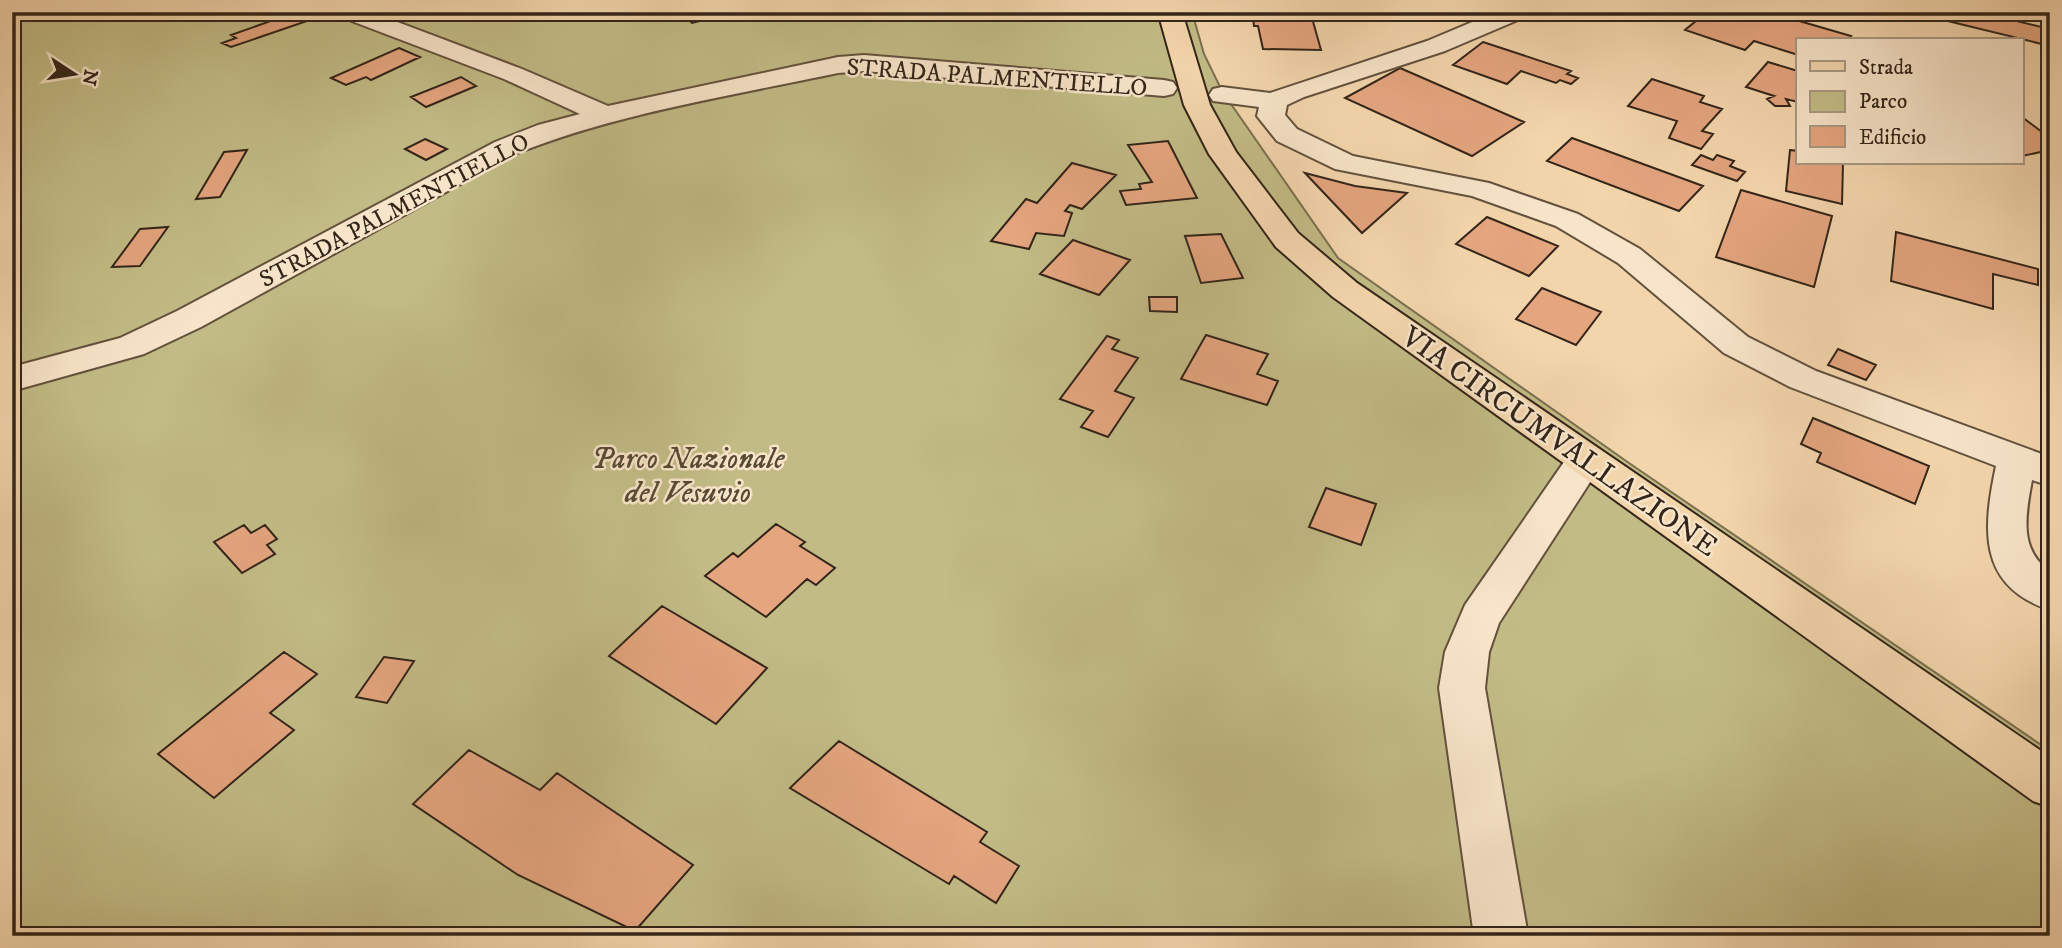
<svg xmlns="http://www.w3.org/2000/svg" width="2062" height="948" viewBox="0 0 2062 948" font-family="'IM FELL DW Pica',serif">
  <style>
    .green { fill: #c2bb85; stroke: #7a704f; stroke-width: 2 }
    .building { fill: #e4a57f; stroke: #332519; stroke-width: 2 }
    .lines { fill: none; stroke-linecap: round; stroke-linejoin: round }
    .minor-casing { stroke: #63513e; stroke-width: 4 }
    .major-casing { stroke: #332519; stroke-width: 4 }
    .minor { fill: #f7e4c9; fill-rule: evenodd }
    .major { fill: #f3d5ac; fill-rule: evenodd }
    .labels { text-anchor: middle; stroke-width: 5; stroke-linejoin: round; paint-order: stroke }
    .far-street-label { font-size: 24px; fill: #332519; stroke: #f7e4c9 }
    .street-label { font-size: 30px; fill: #332519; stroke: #f7e4c9 }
    .park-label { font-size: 30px; font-style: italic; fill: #574a34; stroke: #f7e4c9 }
  </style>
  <rect width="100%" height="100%" fill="#f3d5ac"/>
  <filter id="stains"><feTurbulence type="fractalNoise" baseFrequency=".00286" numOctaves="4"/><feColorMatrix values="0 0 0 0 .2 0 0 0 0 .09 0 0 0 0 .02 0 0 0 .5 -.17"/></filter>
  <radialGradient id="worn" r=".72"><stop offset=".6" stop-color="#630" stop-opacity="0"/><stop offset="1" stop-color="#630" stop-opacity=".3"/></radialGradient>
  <path class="green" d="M12,12H1192L1204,54L1222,91L1338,258L1629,463L2050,751V936H12Z"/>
  <path class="building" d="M272,12H285L288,15L295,13L307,21L231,47L222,43L236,38L231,35L268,22L260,16Z
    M681,12H727L729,14L692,23Z
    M1241,12H1302L1304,18H1312L1321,50L1263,49L1258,26H1254L1253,17H1243Z
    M1707,12H1753L1779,20L1782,16L1851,36L1847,40H1798V55L1754,41L1745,50L1685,30Z
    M1924,12H1979L2050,29V46L1923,15Z
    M1483,42L1571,71L1567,74L1578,78L1571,84L1560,80L1556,83L1521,71L1507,84L1453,65Z
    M399,48L420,57L371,80L366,77L346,85L331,78Z
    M1768,62L1798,71V102L1786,99L1790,106H1775L1767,99L1774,96L1746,87Z
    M1400,68L1524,122L1472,156L1345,98Z
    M461,77L476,86L426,107L411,97Z
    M1652,79L1704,96L1700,102L1722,109L1702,131L1713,134L1701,149L1669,138L1677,121L1628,106Z
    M2022,117L2050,138V150L2022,156Z
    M1572,138L1703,186L1679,211L1547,161Z
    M425,139L447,149L426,160L405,149Z
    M1168,141L1197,198L1126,205L1120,191L1141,189L1139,184L1152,182L1128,145Z
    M247,150L220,197L196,199L224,152Z
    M1790,150L1798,151V163H1843L1842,204L1786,191Z
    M1701,155L1713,160L1717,155L1734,161L1730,166L1745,172L1737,181L1692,165Z
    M1072,163L1116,175L1082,209L1070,205L1065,211L1072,213L1064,236L1036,233L1029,249L991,241L1026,199L1037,203Z
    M1305,173L1355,186L1407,193L1362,233Z
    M1741,190L1832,216L1814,287L1716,257Z
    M1487,217L1558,246L1529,276L1456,244Z
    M168,227L140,266L112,267L140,229Z
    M1896,232L2038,269V285L1993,274V309L1891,281Z
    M1221,234L1243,278L1201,283L1185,236Z
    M1073,240L1130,260L1099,295L1040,274Z
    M1542,288L1601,312L1576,345L1516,319Z
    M1149,297H1177V312L1150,311Z
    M1206,335L1268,354L1257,374L1278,381L1267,405L1181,379Z
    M1107,336L1119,340L1112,349L1138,358L1115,391L1134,398L1108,437L1081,427L1093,411L1060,399Z
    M1838,349L1876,365L1866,380L1828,365Z
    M1813,418L1929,466L1915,504L1817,462L1821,453L1801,444Z
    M1326,488L1376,504L1361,545L1309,527Z
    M776,524L805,542L800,546L835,568L816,585L807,579L766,617L705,576L733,553L738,557Z
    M244,525L251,533L265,525L277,539L267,545L275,554L242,573L214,542Z
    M662,606L767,668L716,724L609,656Z
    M284,652L317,674L270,713L294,730L214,798L158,754Z
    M384,657L414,661L387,703L356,697Z
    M839,741L987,832L980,842L1019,866L996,903L954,876L949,884L790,788Z
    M469,750L540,790L557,773L693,865L635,931L518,875L413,804Z"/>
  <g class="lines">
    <g class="minor-casing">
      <path id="minor" d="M337,12H371L522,69L608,106L838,57L864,55L1164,80L1173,82L1177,88L1173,94L1164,96L864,71L838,73C730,96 618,113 515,154L201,327L144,354L12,391V367L120,338L177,311L495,142L538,125L580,114L504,79L341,17Z
        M1496,12H1529L1525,17L1445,51L1304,97L1287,105L1285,115L1297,129L1353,156L1489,183L1578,214L1640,249L1748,337L1816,371L2050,457V486L2032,480C2026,513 2018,550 2050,571V610C1977,586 1983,528 1996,466L1790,387L1724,353L1618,263L1556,226L1472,196L1335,169L1277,141L1257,116L1259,107L1213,101L1209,95L1213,89L1222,87L1270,93L1427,41Z
        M1586,445L1599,449L1605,459L1499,623L1489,652L1485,688L1528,936H1474L1439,688L1445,652L1465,605L1573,449Z"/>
    </g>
    <g class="major-casing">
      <path id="major" d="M1158,12H1182L1210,105L1236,152L1298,233L1357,283L2050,757V807L2033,801L1333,297L1276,247L1209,154L1184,105Z"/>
    </g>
    <use href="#minor" class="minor"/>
    <use href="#major" class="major"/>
  </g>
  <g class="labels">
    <g class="far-street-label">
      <text transform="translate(997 77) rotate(4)" y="8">STRADA PALMENTIELLO</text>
      <text transform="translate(394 210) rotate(-28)" y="8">STRADA PALMENTIELLO</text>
    </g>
    <g class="street-label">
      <text transform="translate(1560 441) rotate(35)" y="10">VIA CIRCUMVALLAZIONE</text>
    </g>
    <g class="park-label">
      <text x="688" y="468">Parco Nazionale<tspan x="688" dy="34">del Vesuvio</tspan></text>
    </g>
  </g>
  <rect width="2062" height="948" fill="none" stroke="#f3d5ac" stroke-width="42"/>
  <rect x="14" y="14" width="2034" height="920" fill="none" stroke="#332519" stroke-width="3.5"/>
  <rect x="21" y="21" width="2020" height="906" fill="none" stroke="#332519" stroke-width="2"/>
  <rect x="1796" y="38" width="228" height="126" fill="#f7e4c9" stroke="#a99883" stroke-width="2"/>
  <rect x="1810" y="61" width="35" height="10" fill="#f3d5ac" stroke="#a99883" stroke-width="2"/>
  <text x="1859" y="74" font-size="21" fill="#332519">Strada</text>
  <rect x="1810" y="91" width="35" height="21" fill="#c2bb85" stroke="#a99883" stroke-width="2"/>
  <text x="1859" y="108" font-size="21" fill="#332519">Parco</text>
  <rect x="1810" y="126" width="35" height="21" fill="#e4a57f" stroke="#a99883" stroke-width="2"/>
  <text x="1859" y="144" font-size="21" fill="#332519">Edificio</text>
  <g transform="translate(74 74) rotate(102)" stroke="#f7e4c9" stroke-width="5" paint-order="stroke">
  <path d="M0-5L12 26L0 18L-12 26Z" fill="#332519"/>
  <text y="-10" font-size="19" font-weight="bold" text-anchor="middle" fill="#332519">N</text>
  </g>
  <rect width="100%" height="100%" filter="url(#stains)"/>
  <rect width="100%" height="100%" fill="url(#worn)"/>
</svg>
